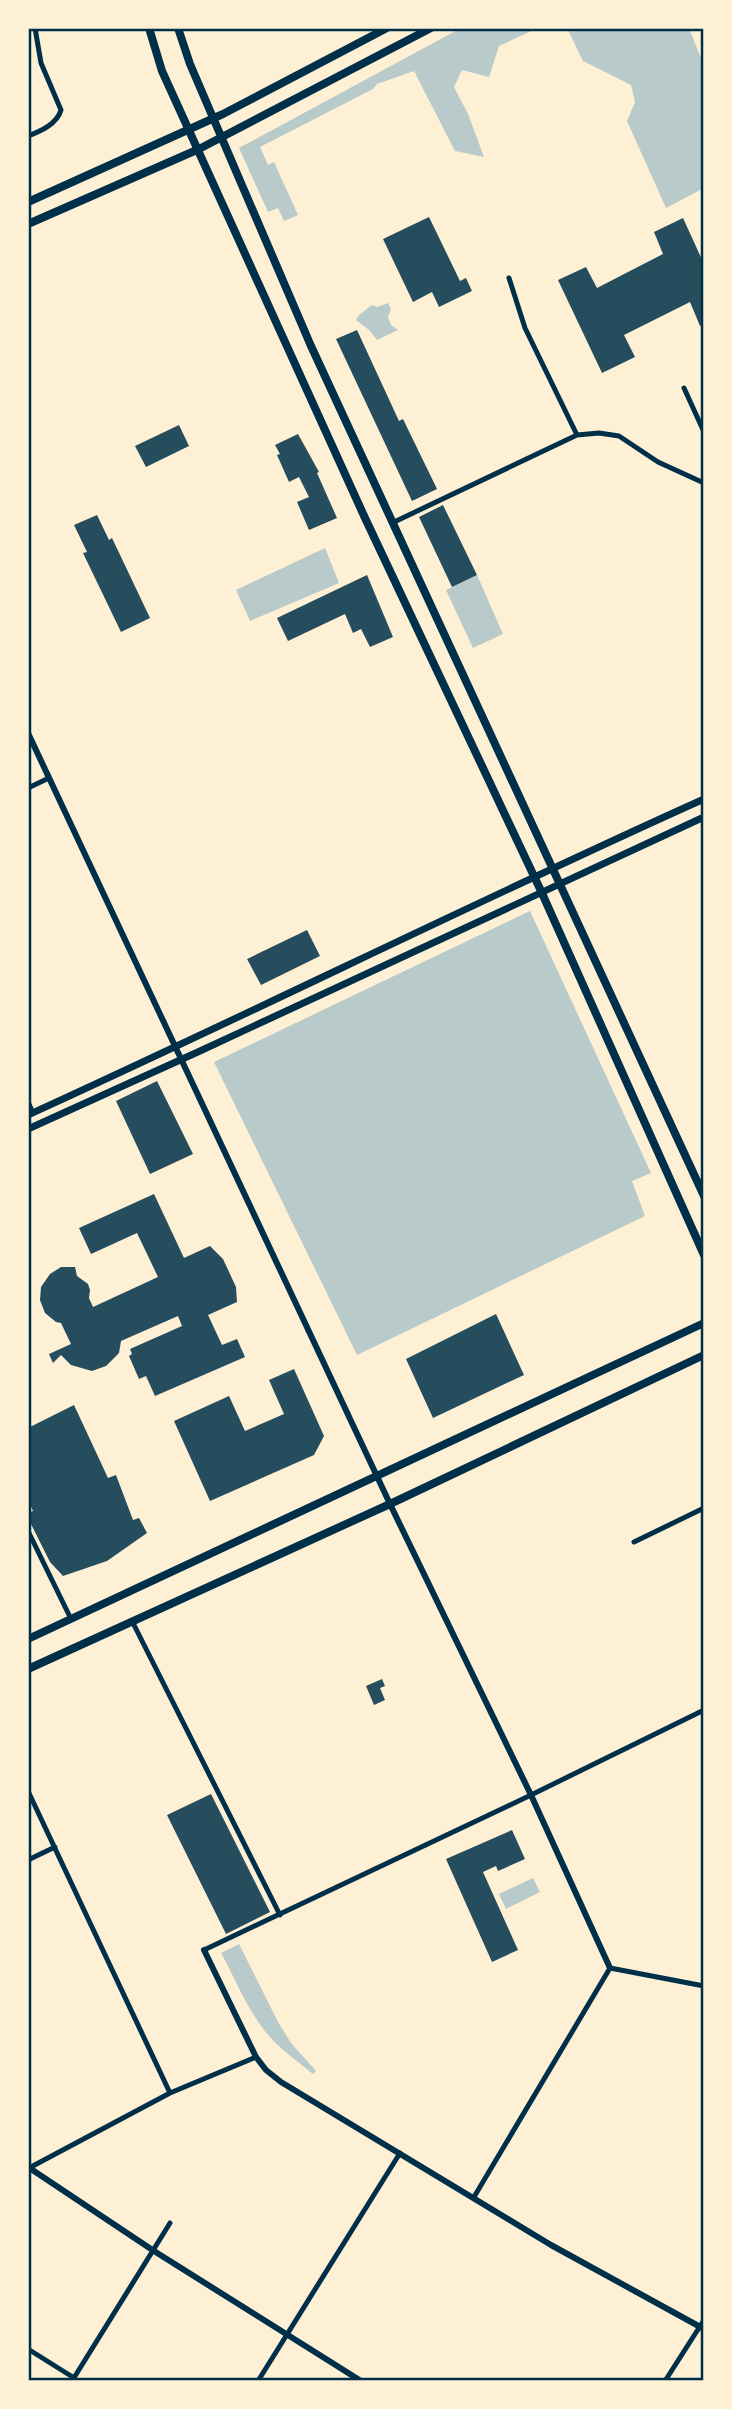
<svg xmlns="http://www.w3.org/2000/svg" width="732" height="2409" viewBox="0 0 732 2409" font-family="'Playfair Display',serif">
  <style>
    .green { fill: #b9caca }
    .building { fill: #264d5e }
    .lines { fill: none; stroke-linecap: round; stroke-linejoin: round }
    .minor { stroke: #003049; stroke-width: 5 }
    .tertiary { stroke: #003049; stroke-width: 6 }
    .secondary { stroke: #003049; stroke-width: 7 }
    .primary { stroke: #003049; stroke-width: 8 }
    .neatline { fill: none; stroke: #003049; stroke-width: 2.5 }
  </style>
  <rect width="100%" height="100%" fill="#fdf0d5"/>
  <path class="green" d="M461,28H538L499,46L489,77L462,70L454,87L468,114L484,157L455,151L414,71L377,84L373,89L260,147L268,165L274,162L298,215L284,221L278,208L268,212L239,148Z
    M567,28H689L704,66V188L666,208L627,121L635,102L631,85L583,61Z
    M388,303L391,309L388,317L391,325L398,330L377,340L369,330L356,320L359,315L372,305L377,307Z
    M325,548L339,583L250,621L236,590Z
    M477,575L503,634L473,648L446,590Z
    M530,911L651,1173L632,1181L645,1216L357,1355L214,1062Z
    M533,1878L540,1892L506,1909L499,1894Z
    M239,1944L278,2022L291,2043L316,2071L313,2074C296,2060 277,2047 264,2030C246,2007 235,1978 221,1953Z"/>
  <path class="building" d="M429,217L460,281L466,278L472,291L439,307L432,292L413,302L383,239Z
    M683,218L704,264V324L700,326L690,302L624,335L635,357L602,373L558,280L586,267L597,288L663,254L654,232Z
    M357,330L399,421L403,419L437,489L412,501L336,339Z
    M179,425L189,446L146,467L135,446Z
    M298,434L319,472L317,473L337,518L309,530L297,502L309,497L299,477L289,482L277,455L280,454L275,445Z
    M443,505L477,575L452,587L419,517Z
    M97,515L109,540L112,538L150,618L121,632L83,553L87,552L74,525Z
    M367,575L393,637L370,647L361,629L353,633L345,614L288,641L277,618Z
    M307,930L320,956L261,985L247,959Z
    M157,1081L193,1154L150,1174L116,1101Z
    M154,1194L184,1258L210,1246L223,1259L236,1287L237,1302L208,1315L222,1345L237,1339L245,1357L155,1396L146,1376L139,1379L129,1356L132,1354L130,1349L182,1326L178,1316L121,1341L119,1353L106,1366L92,1371L71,1365L61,1355L53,1363L49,1354L71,1344L61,1323L56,1322L45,1313L40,1300L41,1287L50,1274L61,1267H75L77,1276L88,1284L90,1290L89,1298L93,1307L158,1277L137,1233L91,1254L79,1228Z
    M496,1314L524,1375L433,1418L406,1359Z
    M294,1369L324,1436L314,1455L210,1501L174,1421L229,1396L245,1431L284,1414L269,1380Z
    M74,1405L108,1478L116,1475L133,1520L139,1518L147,1533L107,1561L63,1576L50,1562L28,1518V1513L33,1511L28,1500V1428Z
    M382,1679L385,1686L380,1688L385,1700L374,1705L366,1686Z
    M211,1794L270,1912L226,1934L167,1815Z
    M512,1830L525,1859L498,1871L496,1866L483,1872L518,1950L492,1962L446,1859Z"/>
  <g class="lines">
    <path class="minor" d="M28,136C41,131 57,124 61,110L41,63L35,28
      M509,278L525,328L577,435
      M684,388L704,432
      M392,523L577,435L599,433L619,436L658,462L704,483
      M28,788L49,778
      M28,1102L33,1113
      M28,1531L71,1619
      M634,1542L704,1508
      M132,1621L280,1915
      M28,1791L170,2093
      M28,1860L55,1847
      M204,1950L531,1795L704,1710
      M29,2168L170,2093L256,2057
      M474,2197L610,1968L704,1986
      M28,2349L79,2381
      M72,2381L170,2223
      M258,2381L400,2153
      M665,2381L704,2320"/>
    <path class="tertiary" d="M28,733L390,1504L531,1795L610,1968
      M204,1950L256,2057L266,2070L281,2082L551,2245L704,2329
      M28,2167L154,2251L361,2381"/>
    <path class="secondary" d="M28,1115C254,1012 477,901 704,799
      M28,1129L200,1051L704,817"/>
    <path class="primary" d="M149,28L162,71L365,518L541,891L704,1255
      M178,28L190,64L311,346L704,1196
      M28,202L223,114L387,28
      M28,224L199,149L431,28
      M28,1639L704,1323
      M28,1669L390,1504L704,1355"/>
  </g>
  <rect width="732" height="2409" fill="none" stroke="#fdf0d5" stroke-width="60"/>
  <rect x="30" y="30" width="672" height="2349" class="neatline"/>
</svg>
